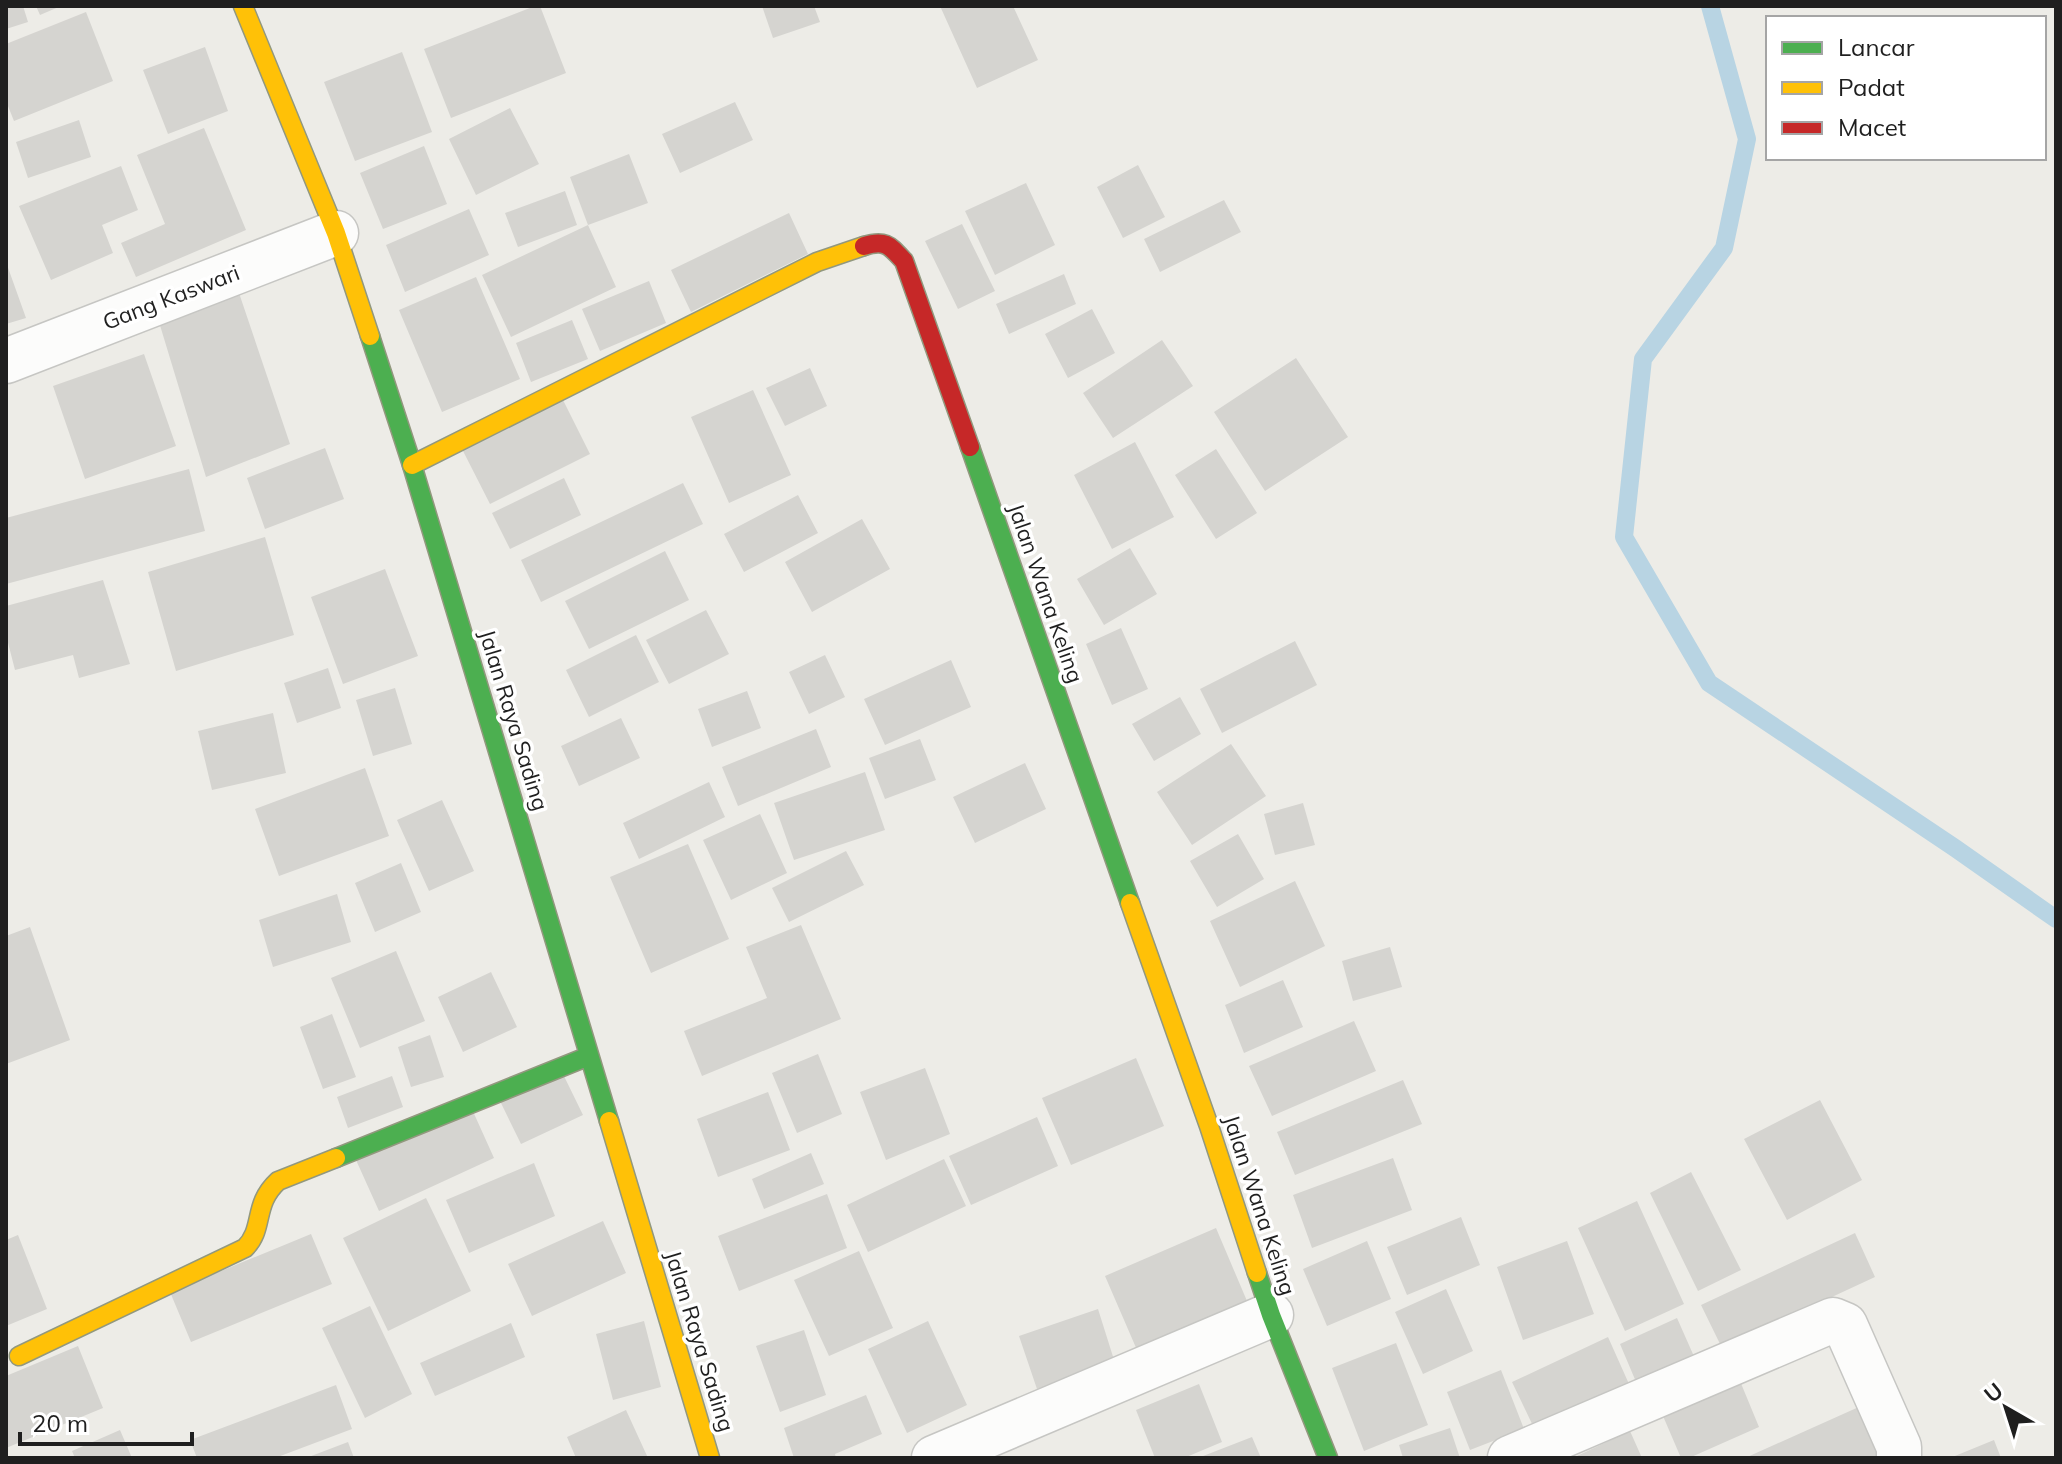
<svg xmlns="http://www.w3.org/2000/svg" width="2062" height="1464" viewBox="0 0 2062 1464" font-family="Mulish,sans-serif">
  <style>
    .lines { fill: none; stroke-linecap: round; stroke-linejoin: round }
    .stream { stroke: #b8d4e3; stroke-width: 18 }
    .building { fill: #d5d4d0 }
    .street-casing { stroke: #c6c6c3; stroke-width: 47 }
    .fast-casing { stroke: #92987e; stroke-width: 21 }
    .slow-casing { stroke: #92987e; stroke-width: 21 }
    .jam-casing { stroke: #92987e; stroke-width: 21 }
    .street { stroke: #fcfcfb; stroke-width: 44 }
    .fast { stroke: #4caf50; stroke-width: 18 }
    .slow { stroke: #ffc107; stroke-width: 18 }
    .jam { stroke: #c62828; stroke-width: 18 }
    .labels { text-anchor: middle; stroke-width: 7; stroke-linejoin: round; paint-order: stroke }
    .street-label { font-size: 22px; fill: #1f1f1f; stroke: #fff }
  </style>
  <rect width="100%" height="100%" fill="#edece7"/>
  <g class="lines">
    <path class="stream" d="M1710,6L1747,139L1724,248L1643,359L1624,537L1709,683L1955,848L2056,919"/>
  </g>
  <path class="building" d="M6,6H23L28,22L6,29Z
    M36,6H61L40,15Z
    M535,6H540L566,73L451,118L424,49Z
    M762,6H814L820,22L773,38Z
    M940,6H1013L1038,60L977,88Z
    M86,12L113,81L14,121L6,101V44Z
    M205,47L228,111L168,134L143,70Z
    M402,52L432,132L355,161L324,82Z
    M735,102L753,140L680,173L662,134Z
    M510,108L539,164L476,195L449,139Z
    M79,120L91,157L28,178L16,142Z
    M204,128L246,230L136,277L121,243L165,224L137,155Z
    M424,146L447,204L383,229L360,173Z
    M629,154L648,203L588,225L570,177Z
    M1138,165L1165,217L1123,238L1097,187Z
    M121,166L138,210L102,225L113,253L51,280L19,206Z
    M1026,183L1055,245L995,275L965,211Z
    M565,191L577,225L518,247L505,213Z
    M1224,200L1241,232L1160,272L1144,239Z
    M469,209L489,255L405,292L386,245Z
    M789,213L808,254L691,312L671,270Z
    M962,224L995,291L958,309L925,241Z
    M588,225L616,287L511,337L482,275Z
    M6,262L26,318L6,324Z
    M1064,274L1076,304L1009,334L996,304Z
    M476,277L520,379L442,412L399,310Z
    M649,281L666,323L600,351L582,309Z
    M239,293L290,444L206,477L159,322Z
    M1092,309L1115,353L1068,378L1045,334Z
    M572,320L588,359L531,382L516,343Z
    M1162,340L1193,386L1113,438L1083,393Z
    M144,354L176,446L85,479L53,386Z
    M1296,358L1348,437L1265,491L1214,412Z
    M810,368L827,406L785,426L766,388Z
    M753,390L791,475L729,503L691,417Z
    M562,398L590,454L490,504L462,449Z
    M1135,442L1174,517L1112,549L1074,475Z
    M325,448L344,499L265,529L247,478Z
    M1216,449L1257,513L1216,539L1175,475Z
    M189,469L205,531L6,584V518Z
    M564,478L581,515L510,549L492,513Z
    M683,483L703,524L541,602L521,560Z
    M798,495L818,533L744,572L724,534Z
    M862,519L890,569L812,612L785,562Z
    M265,537L294,635L176,671L148,572Z
    M1130,548L1157,594L1104,625L1077,579Z
    M665,551L689,600L589,649L565,601Z
    M385,569L418,656L343,684L311,597Z
    M103,580L130,664L79,678L73,655L15,670L6,635V606Z
    M706,610L729,654L669,684L646,640Z
    M1121,628L1148,689L1112,705L1086,644Z
    M636,635L659,682L589,717L566,670Z
    M1295,641L1317,685L1222,733L1200,689Z
    M825,655L845,697L809,714L789,672Z
    M951,660L971,707L885,745L864,699Z
    M328,668L341,708L297,723L284,683Z
    M395,688L412,744L373,756L356,700Z
    M747,691L761,728L712,747L698,709Z
    M1180,697L1201,734L1154,761L1132,724Z
    M273,713L286,773L212,790L198,731Z
    M621,718L640,758L579,786L561,746Z
    M816,729L831,767L738,806L722,767Z
    M920,739L936,780L885,799L869,758Z
    M1231,744L1266,796L1192,845L1157,792Z
    M1025,763L1046,809L975,843L953,797Z
    M365,768L389,836L279,876L255,809Z
    M865,772L885,830L794,860L774,803Z
    M709,782L725,817L639,859L623,823Z
    M442,800L474,871L429,891L397,820Z
    M1303,803L1315,845L1275,855L1264,814Z
    M760,814L787,873L731,900L703,840Z
    M1238,834L1264,879L1217,907L1190,861Z
    M688,844L729,939L651,973L610,877Z
    M846,851L864,885L789,922L772,888Z
    M401,863L421,912L375,932L355,883Z
    M1295,881L1325,946L1240,987L1210,921Z
    M337,894L351,942L273,967L259,920Z
    M801,925L841,1019L702,1076L684,1031L767,998L746,947Z
    M30,927L70,1040L6,1064V936Z
    M1390,947L1402,987L1353,1001L1342,961Z
    M396,951L425,1021L360,1048L331,978Z
    M491,972L517,1027L463,1052L438,997Z
    M1283,980L1303,1027L1244,1053L1225,1005Z
    M332,1014L356,1077L323,1089L300,1027Z
    M1354,1021L1376,1071L1272,1116L1249,1066Z
    M430,1035L444,1077L411,1087L398,1047Z
    M818,1054L842,1114L797,1133L772,1073Z
    M1136,1058L1164,1126L1071,1165L1042,1098Z
    M925,1068L950,1134L886,1160L860,1092Z
    M562,1072L583,1115L521,1144L500,1101Z
    M392,1076L403,1107L348,1128L337,1097Z
    M1403,1080L1422,1124L1295,1175L1277,1132Z
    M768,1092L790,1150L718,1177L697,1119Z
    M1820,1100L1862,1180L1787,1220L1744,1139Z
    M471,1107L494,1158L379,1211L356,1160Z
    M1037,1117L1058,1166L971,1205L949,1156Z
    M811,1153L824,1184L764,1209L752,1179Z
    M1393,1158L1412,1210L1312,1248L1293,1195Z
    M944,1159L966,1206L868,1252L847,1205Z
    M534,1163L555,1216L469,1253L446,1200Z
    M1691,1172L1741,1270L1698,1291L1650,1193Z
    M827,1194L847,1248L739,1291L718,1236Z
    M426,1198L471,1291L388,1331L343,1238Z
    M1637,1201L1684,1304L1625,1331L1578,1228Z
    M1461,1217L1480,1265L1407,1295L1387,1247Z
    M603,1221L626,1273L532,1316L508,1264Z
    M1216,1228L1247,1301L1137,1350L1105,1276Z
    M1855,1233L1875,1277L1722,1348L1701,1305Z
    M311,1234L332,1284L191,1342L170,1292Z
    M18,1235L47,1309L6,1326V1240Z
    M1367,1241L1391,1299L1327,1326L1303,1269Z
    M1567,1241L1594,1314L1523,1340L1497,1267Z
    M859,1251L893,1328L829,1356L794,1280Z
    M1446,1289L1473,1351L1423,1374L1395,1312Z
    M370,1306L412,1394L365,1418L322,1328Z
    M1098,1309L1115,1363L1037,1389L1019,1336Z
    M1677,1318L1700,1370L1642,1396L1620,1344Z
    M644,1321L661,1387L613,1400L596,1334Z
    M928,1321L967,1405L907,1433L868,1349Z
    M511,1323L525,1357L435,1396L420,1363Z
    M804,1330L826,1395L780,1412L756,1346Z
    M1608,1337L1629,1384L1534,1428L1512,1382Z
    M1396,1343L1428,1425L1364,1451L1332,1368Z
    M78,1346L103,1408L6,1448V1376Z
    M1501,1370L1524,1429L1470,1450L1447,1392Z
    M1740,1381L1759,1427L1689,1458H1681L1663,1416Z
    M1199,1384L1222,1442L1184,1458H1155L1136,1410Z
    M336,1385L352,1429L275,1458H197L190,1440Z
    M866,1395L882,1434L835,1454L836,1458H794L784,1428Z
    M1861,1406L1883,1456L1879,1458H1745Z
    M626,1410L648,1458H576L567,1437Z
    M1450,1428L1460,1458H1403L1399,1445Z
    M120,1430L132,1458H75L72,1451Z
    M1630,1431L1642,1458H1578L1577,1456Z
    M1252,1437L1261,1458H1198Z
    M1994,1440L2001,1458H1950Z
    M348,1442L354,1458H306Z"/>
  <g class="lines">
    <g class="street-casing">
      <path id="street" d="M6,361L336,233
        M934,1458L1271,1315
        M1510,1458L1833,1320L1845,1325L1899,1447V1458"/>
    </g>
    <g class="fast-casing">
      <path id="fast" d="M370,336L412,465L609,1121
        M970,447L1130,903
        M336,1158L589,1056
        M1257,1273L1271,1315L1328,1458"/>
    </g>
    <g class="slow-casing">
      <path id="slow" d="M243,6L336,233L370,336
        M412,465L817,262L864,246
        M1130,903L1209,1126L1257,1273
        M609,1121L710,1458
        M19,1356L245,1248C265,1228 252,1205 278,1181L336,1158"/>
    </g>
    <g class="jam-casing">
      <path id="jam" d="M864,246C886,239 890,246 904,261L970,447"/>
    </g>
    <use href="#street" class="street"/>
    <use href="#fast" class="fast"/>
    <use href="#slow" class="slow"/>
    <use href="#jam" class="jam"/>
  </g>
  <g class="labels">
    <g class="street-label">
      <text transform="translate(171 297) rotate(-21)" y="8">Gang Kaswari</text>
      <text transform="translate(1046 593) rotate(71)" y="8">Jalan Wana Keling</text>
      <text transform="translate(514 720) rotate(73)" y="8">Jalan Raya Sading</text>
      <text transform="translate(1260 1205) rotate(72)" y="8">Jalan Wana Keling</text>
      <text transform="translate(700 1341) rotate(73)" y="8">Jalan Raya Sading</text>
    </g>
  </g>
  <rect width="2062" height="1464" fill="none" stroke="#1f1f1f" stroke-width="16"/>
  <rect x="1766" y="16" width="280" height="144" fill="#ffffff" stroke="#a5a5a5" stroke-width="2"/>
  <rect x="1782" y="42" width="40" height="12" fill="#4caf50" stroke="#a5a5a5" stroke-width="2"/>
  <text x="1838" y="56" font-size="24" fill="#1f1f1f">Lancar</text>
  <rect x="1782" y="82" width="40" height="12" fill="#ffc107" stroke="#a5a5a5" stroke-width="2"/>
  <text x="1838" y="96" font-size="24" fill="#1f1f1f">Padat</text>
  <rect x="1782" y="122" width="40" height="12" fill="#c62828" stroke="#a5a5a5" stroke-width="2"/>
  <text x="1838" y="136" font-size="24" fill="#1f1f1f">Macet</text>
  <g transform="translate(2006 1408) rotate(321)" stroke="#ffffff" stroke-width="6" paint-order="stroke">
  <path d="M0-6L14 30L0 20L-14 30Z" fill="#1f1f1f"/>
  <text y="-12" font-size="22" font-weight="bold" text-anchor="middle" fill="#1f1f1f">U</text>
  </g>
  <path d="M20 1432v12h172v-12" fill="none" stroke="#1f1f1f" stroke-width="4"/>
  <text x="32" y="1432" font-size="24" fill="#1f1f1f" stroke="#ffffff" stroke-width="6" paint-order="stroke">20 m</text>
</svg>
